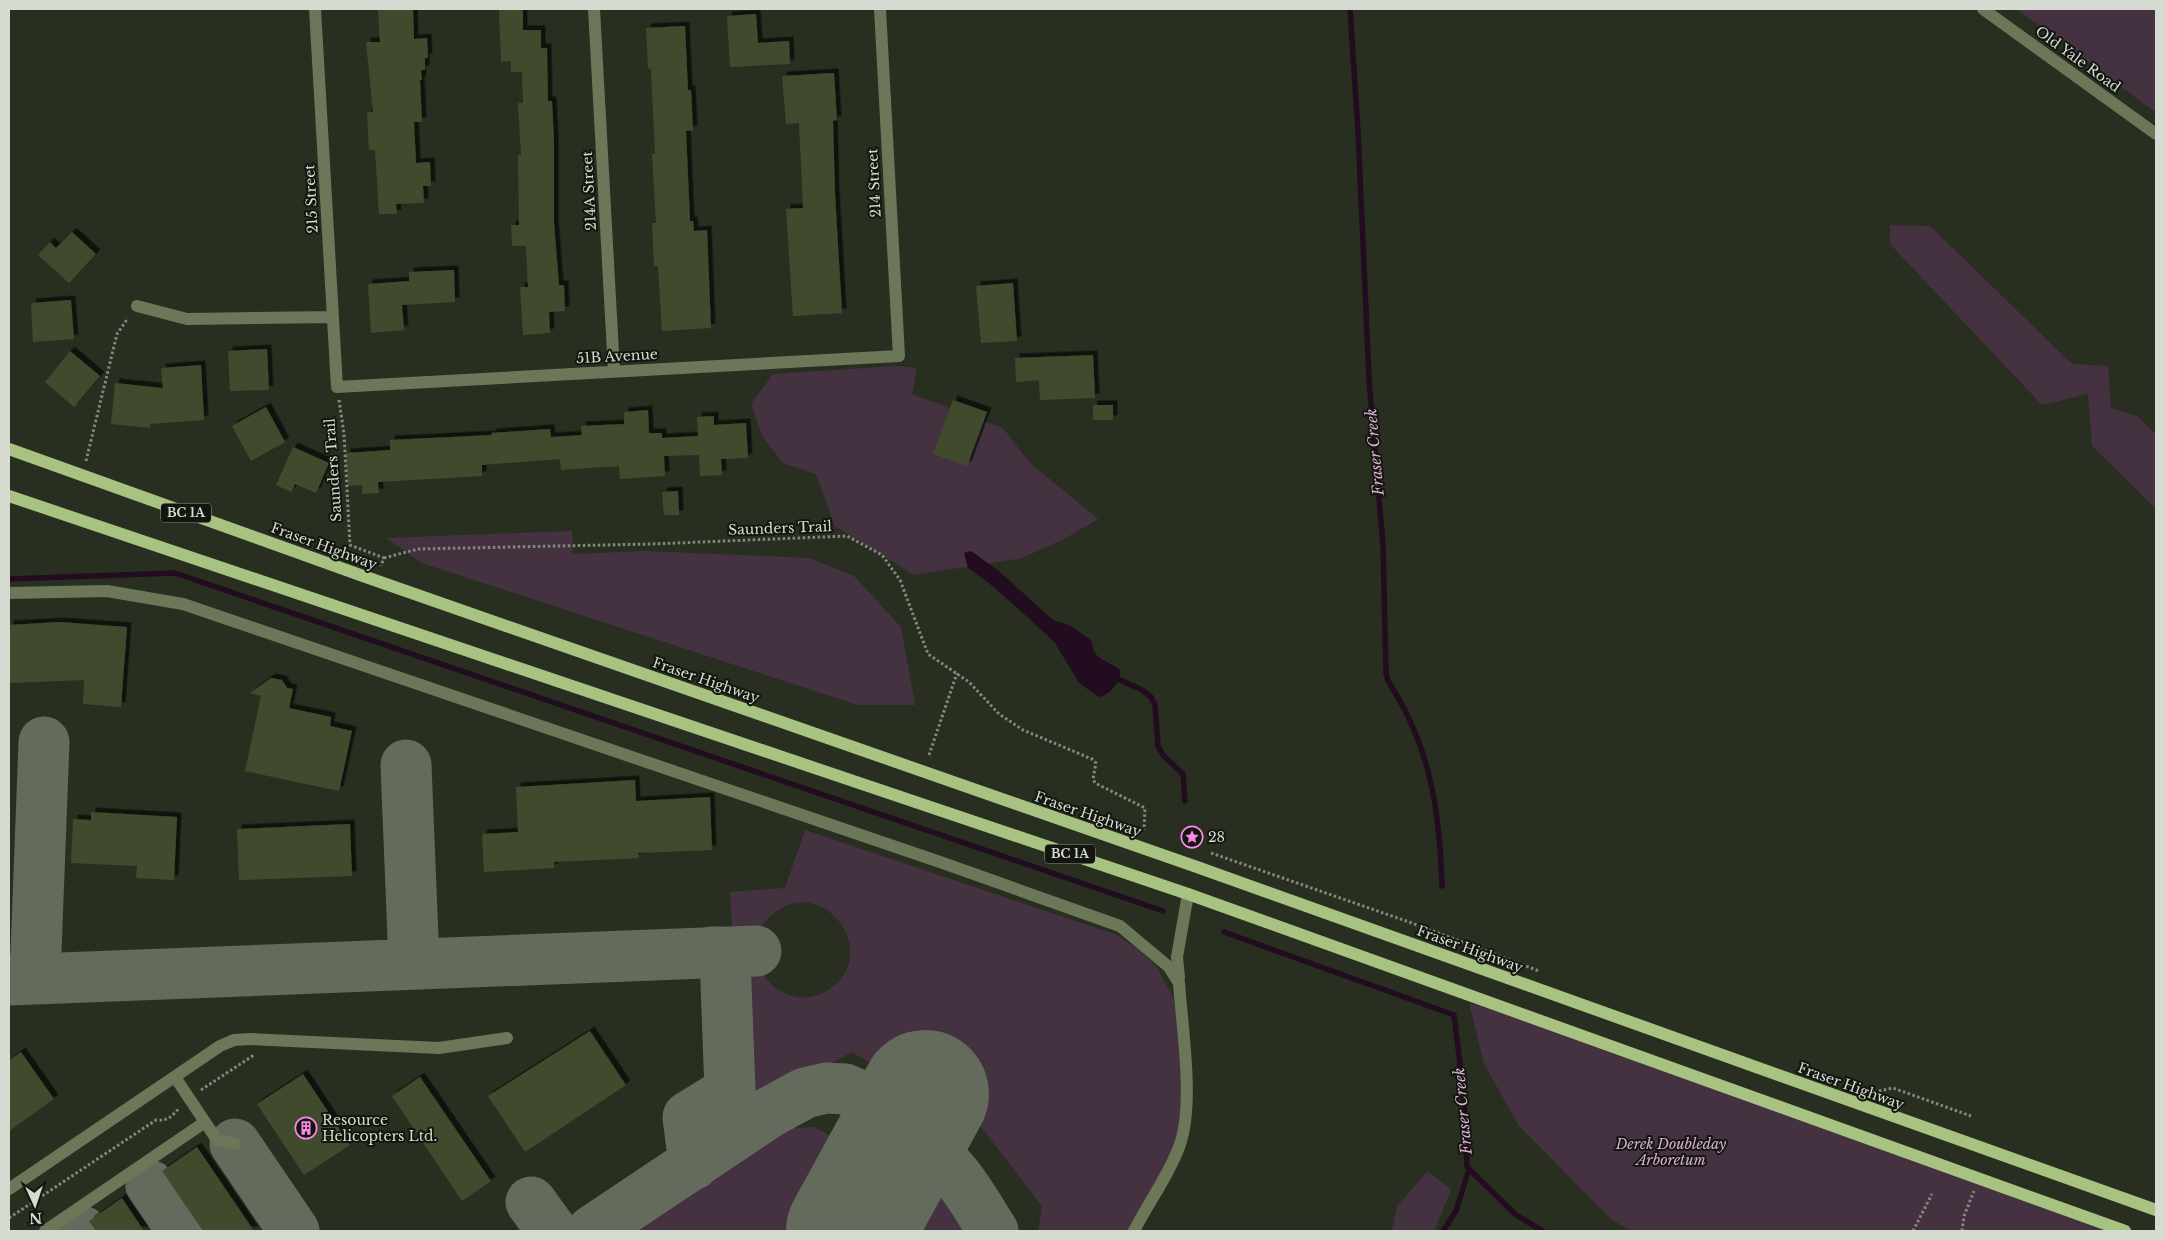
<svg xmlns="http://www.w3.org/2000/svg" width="2165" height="1240" viewBox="0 0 2165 1240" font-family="'Libre Baskerville',serif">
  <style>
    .green { fill: #453241 }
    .water { fill: #220c1f }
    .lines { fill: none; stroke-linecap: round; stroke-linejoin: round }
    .stream { stroke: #220c1f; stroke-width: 5.5 }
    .taxiway { stroke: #646a5c; stroke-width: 51 }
    .runway { stroke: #646a5c; stroke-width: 128 }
    .building { fill: #404b2e; filter: url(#shadow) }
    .path { stroke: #83897c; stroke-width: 3; stroke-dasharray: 2.5 2.5; stroke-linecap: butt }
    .minor { stroke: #6b7758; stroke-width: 12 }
    .major { stroke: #a8c281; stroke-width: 12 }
    .labels { text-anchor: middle; stroke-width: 4; stroke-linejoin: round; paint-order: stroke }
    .shield { fill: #13160f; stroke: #9ca097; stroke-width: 1 }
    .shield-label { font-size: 12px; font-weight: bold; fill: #d6dbd1 }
    .street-label { font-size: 14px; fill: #d6dbd1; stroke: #13160f }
    .poi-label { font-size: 14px; fill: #d6dbd1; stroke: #13160f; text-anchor: start }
    .park-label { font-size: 14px; font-style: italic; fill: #ddacd4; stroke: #13160f }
    .water-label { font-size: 15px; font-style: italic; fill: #e1afd7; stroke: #13160f }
  </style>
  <defs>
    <filter id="shadow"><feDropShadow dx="4.5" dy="-4.5" stdDeviation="0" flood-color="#0009"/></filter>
  </defs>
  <rect width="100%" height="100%" fill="#292f20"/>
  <path class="green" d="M2017,9H2156V112L2147,106Z
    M1890,225L1930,226L2072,364L2108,366L2111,408L2137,416L2156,434V509L2092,446L2088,394L2042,405L1890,244Z
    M897,366L917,368L912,394L1003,428L1029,462L1098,519L1064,539L1022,558L914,575L835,526L816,474L783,463L763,437L751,404L773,374Z
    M572,531L573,554L645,551L809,558L854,576L901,627L915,705H858L422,563L386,538Z
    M805,830L1117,935L1139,950L1156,966L1173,997L1180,1027L1184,1104L1175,1148L1130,1231H1038L1042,1206L975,1119L851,1052L755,1110L742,1099L738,965L757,963C768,990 797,1007 825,992C886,958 824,871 773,914C764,921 758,931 757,943L733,944L730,892L785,888Z
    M1469,1003L1587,1038L2123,1231H1632L1612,1220L1519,1126L1484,1064Z
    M814,1127L840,1141L847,1170L814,1231H639L667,1202L776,1129Z
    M1428,1171L1451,1190L1434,1231H1392L1397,1206Z
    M937,1191L954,1200L978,1231H887C903,1202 902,1198 937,1191Z"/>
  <path class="water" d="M971,551L999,571L1053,620L1071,626L1092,641C1092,661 1108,659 1120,670C1121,682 1110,695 1099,697L1079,683L1055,643L1034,623L990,584L968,568L964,553Z"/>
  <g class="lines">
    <path class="stream" d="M1350,9L1358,131L1369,379L1383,545L1386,673L1388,681C1430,745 1440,811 1442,886
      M9,579L175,573L1163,911
      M1112,676L1142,690L1151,697L1155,705L1158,746L1163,755L1183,774L1185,801
      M1224,932L1454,1015L1464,1096L1467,1167L1516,1215L1543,1231
      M1443,1231L1456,1211L1469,1169"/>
    <path class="taxiway" d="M406,765L414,963
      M35,978L44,742
      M9,980L756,951
      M235,1144L294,1231
      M694,1164L688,1117L730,1091L725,957L718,952H711
      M885,1166C893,1159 900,1150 910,1149C946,1143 976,1206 993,1231
      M151,1186L183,1231
      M531,1202L552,1231
      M81,1231H82
      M592,1231L770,1112L805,1093L826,1088L845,1089L872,1100L889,1123L891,1136L885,1166"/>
    <path class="runway" d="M850,1231L925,1094"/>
  </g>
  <path class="building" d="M378,9H413L414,39L427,38L428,58H425V70H421L422,80H420L422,122H414L416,163L430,162L431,186H423L424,203L396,204L397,214H379L375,150H369L367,112H373L366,42H380Z
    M499,9H523V30H541V48H547L548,101H552L554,141V223L559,285H564L565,311L549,312L550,333L523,335L520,287H528L526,246H512L511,225H519L518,155H521L518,103H523L522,72H511V61L501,62Z
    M756,14L758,43L789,41L790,64L730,67L727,16Z
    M685,26L688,90H691L693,130L686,131L690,221H693L694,231L707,230L711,328L662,331L658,266H654L652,223H656L652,154H655L651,68L648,69L646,28Z
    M834,73L837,120L833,121L835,193L842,313L793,316L786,209L803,208L799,123L786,124L782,76Z
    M72,232L96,254L69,283L38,255L50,242L56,248Z
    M454,270L455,302L402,305L404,330L371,333L368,284L409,281V272Z
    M1013,283L1017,341L981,343L976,286Z
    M71,300L74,339L33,342L31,303Z
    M267,349L269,390L230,391L228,351Z
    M70,351L100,376L74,407L45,382Z
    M1093,355L1095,398L1040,400L1039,380L1016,382L1015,358Z
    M201,365L204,420L150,424V428L111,424L115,383L163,388L161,368Z
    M953,400L987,412L967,466L933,454Z
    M1093,405H1113V420H1093Z
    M266,407L285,442L251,461L232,426Z
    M648,410L649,433H662V438L698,436L697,417L714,416V425L746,423L748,458L721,459L722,475L700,476L699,455L664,456L665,476L620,479L619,466L561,470L560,459L482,465V476L378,482L379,493L362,494V485L348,486L346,453L390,450V440L492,435L491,433L550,429L551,437L582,435L581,426L624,424V412Z
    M293,447L329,463L316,493L295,484L291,492L276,485Z
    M678,491L679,515H664L662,492Z
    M59,622L127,627L121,707L83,704L84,680L9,683V625Z
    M271,678L282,680L287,688L293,689L289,708L331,717L330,726L352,731L339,791L245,771L261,696L250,693Z
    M635,780L636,801L710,797L712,850L638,853L639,858L554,862V868L484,872L482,834L518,832L516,787Z
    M91,812L177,817L174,880L136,878L137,866L71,863L73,819L91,820Z
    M350,824L352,876L239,880L237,829Z
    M590,1031L626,1085L525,1152L488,1096Z
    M21,1052L54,1099L9,1131V1061Z
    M303,1074L350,1145L304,1175L257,1104Z
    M420,1077L491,1181L462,1201L392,1096Z
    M197,1147L254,1231H203L162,1171Z
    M122,1198L144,1231H96L89,1221Z"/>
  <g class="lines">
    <path class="path" d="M339,400L344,434L350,545L384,558L381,566
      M86,461L117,334L128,318
      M384,558L418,549L652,544L847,536L882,555L900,580L928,654L969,682L999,714L1023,730L1092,759L1096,763L1093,779L1095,783L1145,808L1144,830
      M929,755L957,673
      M1211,853L1409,922L1539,971
      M201,1090L254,1055
      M1874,1092L1893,1088L1971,1116
      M9,1218L156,1120C167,1121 172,1117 179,1108
      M1913,1231L1932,1194
      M1962,1231L1964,1216L1974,1191"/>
    <path class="minor" d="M315,9L337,387L899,356L880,9
      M594,9L614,371
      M1983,9L2156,134
      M137,306L187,319L333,317
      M9,593L107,591L183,604L940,862L1120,926L1169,967L1179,983C1182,1028 1195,1106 1179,1147C1168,1177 1148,1203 1134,1231
      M1179,978L1177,957L1188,894
      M175,1077L217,1140L235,1144
      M9,1189L220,1046L234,1040L251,1039L439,1048L507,1038
      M45,1231L205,1122"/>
    <path class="major" d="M9,449L363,576L1197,867L2156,1210
      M9,496L1188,894L2125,1231"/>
  </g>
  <defs>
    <g id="sight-ring" transform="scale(1.125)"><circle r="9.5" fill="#13160f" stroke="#f987e9" stroke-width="1.5"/><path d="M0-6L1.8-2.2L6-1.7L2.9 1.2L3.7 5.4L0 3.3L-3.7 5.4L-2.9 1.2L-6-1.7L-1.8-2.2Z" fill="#f987e9"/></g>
    <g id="building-ring" transform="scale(1.125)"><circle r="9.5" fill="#13160f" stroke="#f987e9" stroke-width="1.5"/><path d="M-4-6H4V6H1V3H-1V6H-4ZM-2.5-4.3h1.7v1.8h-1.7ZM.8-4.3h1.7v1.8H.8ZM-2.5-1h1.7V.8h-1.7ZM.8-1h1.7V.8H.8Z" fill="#f987e9"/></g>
  </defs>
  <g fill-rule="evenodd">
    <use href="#sight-ring" x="1192" y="837"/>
    <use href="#building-ring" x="306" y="1128"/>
  </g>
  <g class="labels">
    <g class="shield">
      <rect x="161" y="503.5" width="50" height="19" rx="4"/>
      <rect x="1045" y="844.5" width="50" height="19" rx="4"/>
    </g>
    <g class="shield-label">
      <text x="186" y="517">BC 1A</text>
      <text x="1070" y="858">BC 1A</text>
    </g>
    <g class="street-label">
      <text transform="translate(2078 59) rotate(36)" y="5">Old Yale Road</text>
      <text transform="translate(874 183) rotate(-93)" y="5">214 Street</text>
      <text transform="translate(589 191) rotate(-93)" y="5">214A Street</text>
      <text transform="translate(311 199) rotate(-93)" y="5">215 Street</text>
      <text transform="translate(617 356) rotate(-3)" y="5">51B Avenue</text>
      <text transform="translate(333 470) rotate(-94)" y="5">Saunders Trail</text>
      <text transform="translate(780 528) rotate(-2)" y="5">Saunders Trail</text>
      <text transform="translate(324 546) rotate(20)" y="5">Fraser Highway</text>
      <text transform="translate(706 680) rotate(19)" y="5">Fraser Highway</text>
      <text transform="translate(1088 814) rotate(19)" y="5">Fraser Highway</text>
      <text transform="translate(1470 949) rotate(20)" y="5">Fraser Highway</text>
      <text transform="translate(1851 1086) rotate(20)" y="5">Fraser Highway</text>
    </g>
    <g class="poi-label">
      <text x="1208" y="842">28</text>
      <text x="322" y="1125">Resource<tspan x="322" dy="16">Helicopters Ltd.</tspan></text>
    </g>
    <g class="park-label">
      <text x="1671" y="1149">Derek Doubleday<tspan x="1671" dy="16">Arboretum</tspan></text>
    </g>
    <g class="water-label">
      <text transform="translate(1375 452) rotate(-95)" y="5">Fraser Creek</text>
      <text transform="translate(1463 1111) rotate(-95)" y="5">Fraser Creek</text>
    </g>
  </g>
  <rect width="2165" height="1240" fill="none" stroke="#d6dbd1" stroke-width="20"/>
  <g transform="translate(35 1205) rotate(177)" stroke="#13160f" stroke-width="4" paint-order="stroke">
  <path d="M0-4L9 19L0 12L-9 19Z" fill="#d6dbd1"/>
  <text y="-8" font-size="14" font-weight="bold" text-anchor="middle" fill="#d6dbd1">N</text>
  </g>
</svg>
